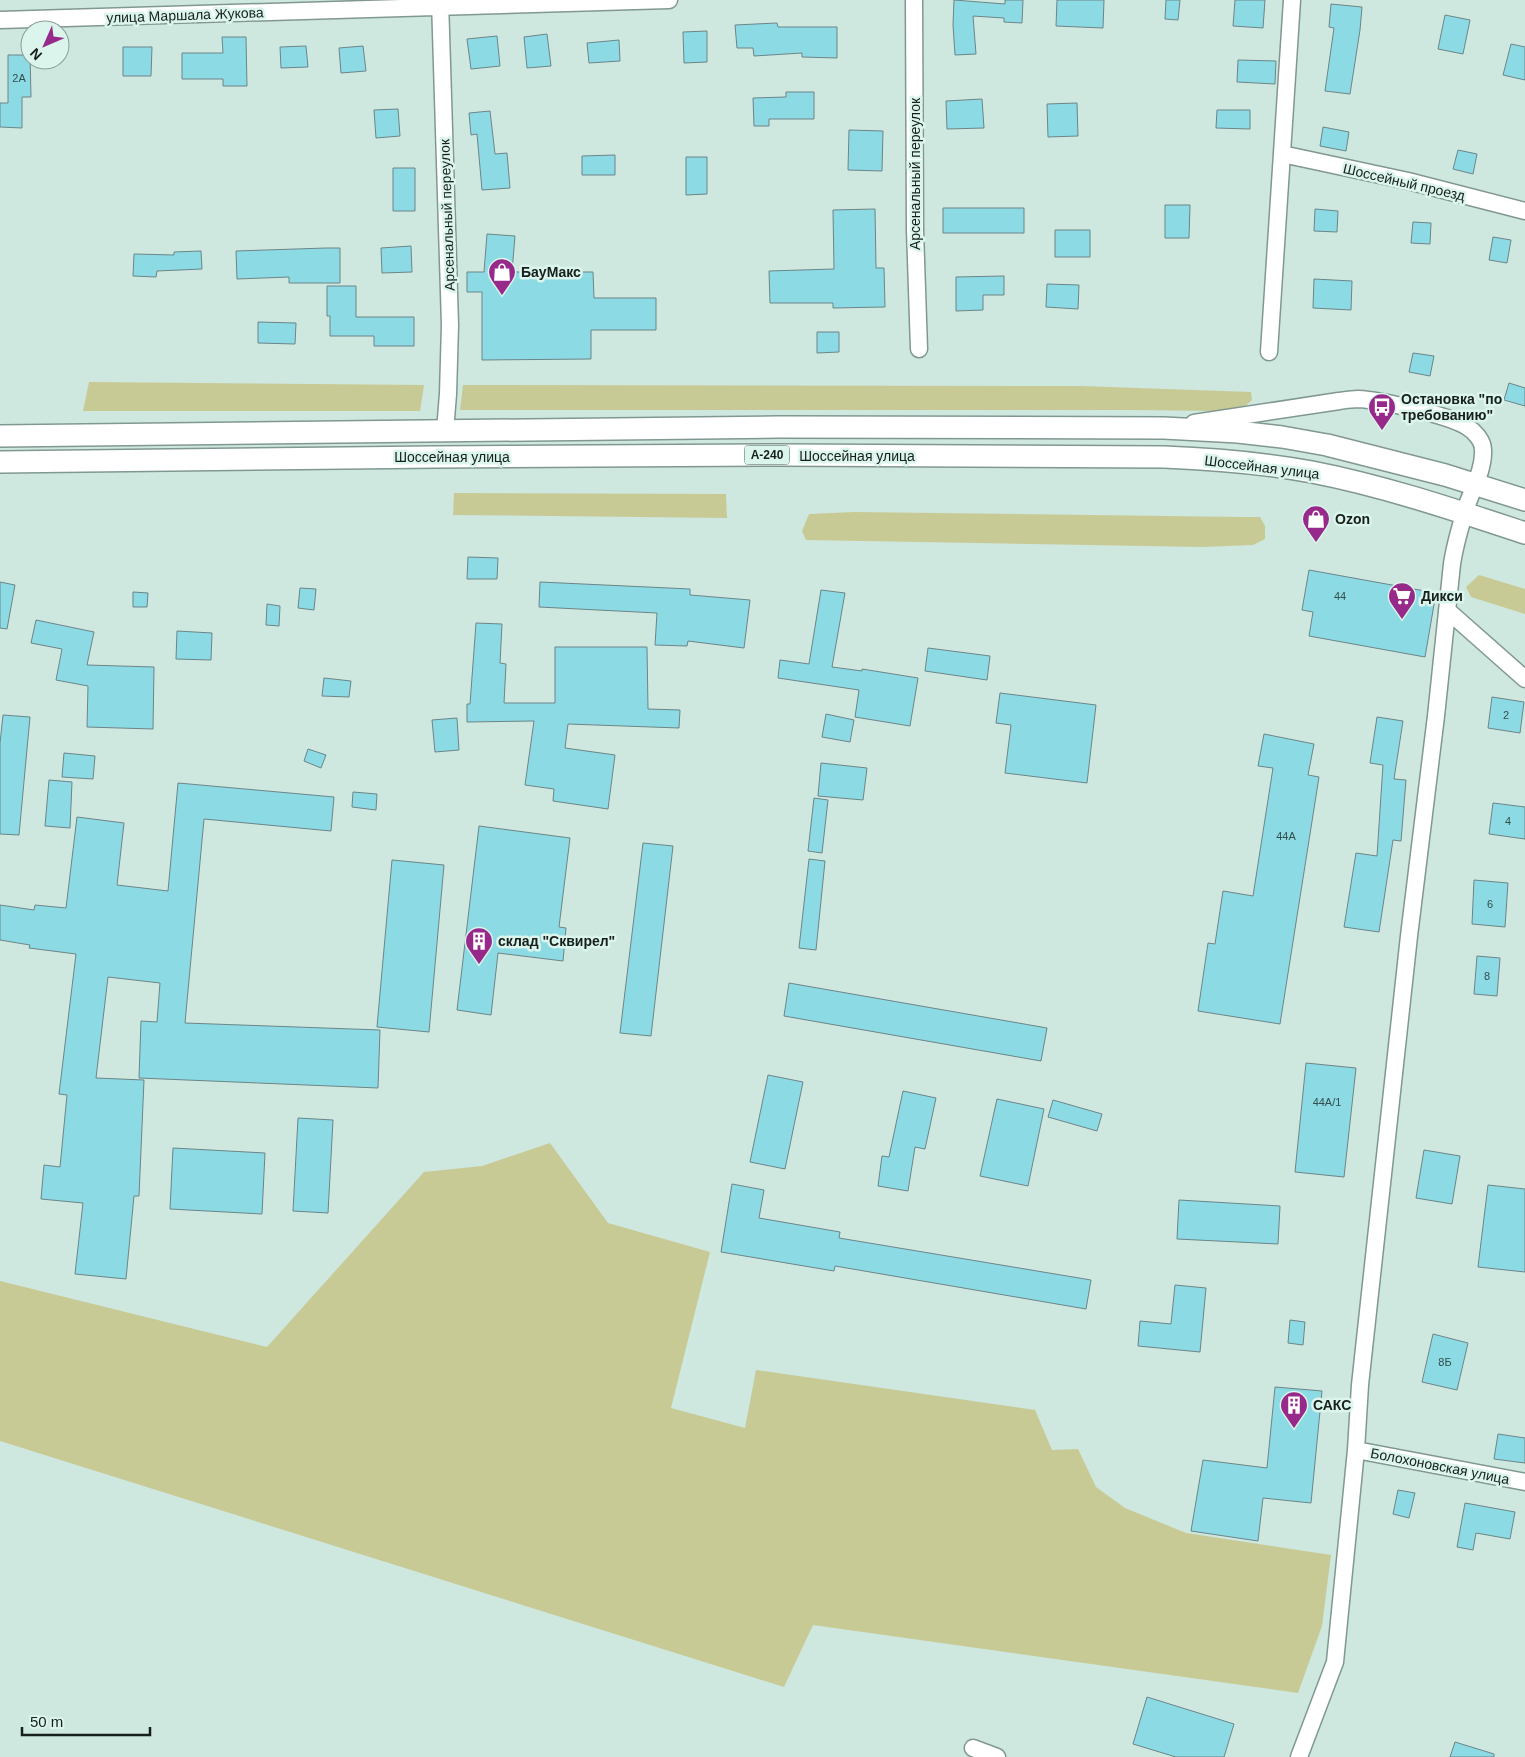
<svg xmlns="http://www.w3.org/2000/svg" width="1525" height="1757" viewBox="0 0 1525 1757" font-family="Helvetica,sans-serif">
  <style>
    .green { fill: #c8ca95 }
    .building { fill: #8cdbe4; stroke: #6c8588 }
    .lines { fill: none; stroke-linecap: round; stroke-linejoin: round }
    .minor-casing { stroke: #819890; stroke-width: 19 }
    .major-casing { stroke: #819890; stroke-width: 24 }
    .minor { stroke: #fff; stroke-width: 16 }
    .major { stroke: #fff; stroke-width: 21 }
    .labels { text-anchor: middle; stroke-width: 5; stroke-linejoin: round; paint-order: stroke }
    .number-label { font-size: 11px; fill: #344e4e }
    .shield { fill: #dbf5ec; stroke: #515f5a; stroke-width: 1 }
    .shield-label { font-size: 12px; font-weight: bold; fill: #161f1c }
    .street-label { font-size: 14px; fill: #161f1c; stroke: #dbf5ec }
    .poi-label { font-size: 14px; font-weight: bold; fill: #161f1c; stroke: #dbf5ec; text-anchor: start }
  </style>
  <rect width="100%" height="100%" fill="#cee7df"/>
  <path class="green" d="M89,382L424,385L420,411H83Z
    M463,385L1080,386L1251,392L1252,400L1241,410L1219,411L1136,410H460Z
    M454,493L726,494L727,518L453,515Z
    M854,512L1242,517H1260L1265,526V539L1253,545L1202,547L806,540L802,531L809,514Z
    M1479,575L1525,589V614L1471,597L1466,587Z
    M550,1143L608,1223L710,1252L671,1408L745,1428L756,1370L1035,1410L1052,1450L1078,1449L1096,1487L1125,1508L1186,1533L1331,1555L1322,1626L1298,1693L813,1625L784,1687L0,1441V1281L267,1347L424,1172L482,1166Z"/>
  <path class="building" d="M954,0L1005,4V0H1023L1022,23L1004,22V18L973,16L976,54L955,55L953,25Z
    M1057,0H1104L1103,28L1056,26Z
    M1166,0H1180L1178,20L1165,19Z
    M1235,0H1265L1263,28L1233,26Z
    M1331,4L1362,7L1360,30L1350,94L1325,91L1334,28L1329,27Z
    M1445,15L1470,20L1463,54L1438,49Z
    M777,23L778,27H837V58L802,57V53L754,56L753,48H737L735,25Z
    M707,31V62L684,63L683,32Z
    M547,34L551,66L527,68L524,37Z
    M497,36L500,66L471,69L467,39Z
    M222,37H246L247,86H223V79H182V53H223Z
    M619,40L620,61L589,63L587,43Z
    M1511,44L1525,47V80L1503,75Z
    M306,46L308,67L281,68L280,47Z
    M363,46L366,71L341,73L339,48Z
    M123,47H152L151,76H123Z
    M8,55H30L31,97H22V128L0,127V103H8Z
    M1238,60L1276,61L1275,84L1237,82Z
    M786,92H814V119H769V126H754L753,98L786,97Z
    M982,99L984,128L947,129L946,101Z
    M1077,103L1078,136L1048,137L1047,104Z
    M398,109L400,136L376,138L374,110Z
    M1217,110H1250V129L1216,128Z
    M490,111L495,154L507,153L510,188L482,190L477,134L471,135L469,113Z
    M1323,127L1349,132L1346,151L1320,146Z
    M849,130L883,131L882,171L848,170Z
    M1458,150L1477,154L1473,174L1453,169Z
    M615,155V175H582V156Z
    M686,157H707V194L686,195Z
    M393,168H415V211H393Z
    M1165,205H1190L1189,238H1165Z
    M943,208H1024V233H943Z
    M875,209L876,268H884L885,307L833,308V303H770L769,271L834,269L833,210Z
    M1315,209L1338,211L1337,232L1314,231Z
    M1413,222L1431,223L1430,244L1411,243Z
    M1055,230H1090V257H1055Z
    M487,234L515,236L512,272H593L594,298H656V330H591V359L482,360V292H467V272H484Z
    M1493,237L1511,240L1507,263L1489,260Z
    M411,246L412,272L382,273L381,248Z
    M326,248H340V283H289V277L237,279L236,251Z
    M201,251L202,269L157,271L156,277L133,276L134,254L174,255V252Z
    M1004,276V295H983V310L956,311V277Z
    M1314,279L1352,281L1351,310L1313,308Z
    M1047,284L1079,285L1078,309L1046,307Z
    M327,286H356V317H414V346H374V336H330V316H327Z
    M258,322L296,323L295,344L258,343Z
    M817,332H839V352L817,353Z
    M1413,353L1434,356L1430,376L1409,372Z
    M1509,383L1525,388V406L1504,400Z
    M468,557L498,558L497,579H467Z
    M1309,570L1436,593L1425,657L1309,636L1313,612L1302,610Z
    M0,582L15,585L7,629L0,628Z
    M540,582L690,589V595L750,600L744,648L688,641L687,646L655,645L657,613L539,607Z
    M300,588L316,589L314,610L298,608Z
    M821,590L845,593L832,667L862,671V669L918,678L910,726L855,717L859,690L778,678L780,660L809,664Z
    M133,592L148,593L147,607H133Z
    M267,604L280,606L279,626L266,625Z
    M36,620L94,632L87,665L154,667L153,729L87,727L88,686L56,680L62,649L31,643Z
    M476,623L502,624L500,663L506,664L504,703H555V647H647L648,709L680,710L679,728L568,724L565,748L615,755L608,809L553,801L554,789L525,785L534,721L467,722V704H470Z
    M177,631L212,633L211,660L176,659Z
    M928,648L990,656L987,680L925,671Z
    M324,678L351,681L349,697L322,696Z
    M1000,693L1096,705L1087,783L1005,773L1011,725L996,723Z
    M1492,697L1524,702L1520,733L1488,728Z
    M826,714L854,720L850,742L822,737Z
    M3,715L30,717L19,835L0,834V743Z
    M1377,717L1403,721L1394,779L1406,780L1401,841L1393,840L1379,932L1344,927L1356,853L1377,856L1383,765L1370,763Z
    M457,718L459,750L435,752L432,720Z
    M1264,734L1314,744L1308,775L1319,777L1280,1024L1198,1011L1208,943L1215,944L1223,891L1253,896L1273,768L1258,766Z
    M308,749L326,755L321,768L304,761Z
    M64,753L95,756L93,779L62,777Z
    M821,763L867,768L863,800L818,796Z
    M49,780L72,782L70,828L45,826Z
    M178,783L334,797L331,831L204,819L185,1023L380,1030L378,1088L139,1078L141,1021L157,1022L160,983L108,977L96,1078L144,1080L139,1196H134L126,1279L75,1274L83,1203L41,1199L44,1165L60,1167L67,1095L59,1094L76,954L29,948L30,945L0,940V905L34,910L35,905L66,908L77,817L124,823L117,885L168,891Z
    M353,792L377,794L376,810L352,807Z
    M814,798L828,800L822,853L808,851Z
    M1493,803L1525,807V839L1489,834Z
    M479,826L570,838L559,927L566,928L563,961L498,953L491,1015L457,1010Z
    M643,843L673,846L651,1036L620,1033Z
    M809,859L825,861L816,950L799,948Z
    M392,860L444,865L429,1032L377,1027Z
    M1474,880L1508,883L1505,927L1472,924Z
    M1477,956L1500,958L1497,996L1474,994Z
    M789,983L1047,1028L1041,1061L784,1016Z
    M1306,1063L1356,1068L1344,1177L1295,1172Z
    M768,1075L803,1082L785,1169L750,1162Z
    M903,1091L936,1098L925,1149L915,1147L908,1191L878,1186L882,1156L889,1157Z
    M997,1099L1044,1109L1028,1186L980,1176Z
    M1053,1100L1102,1114L1097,1131L1048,1117Z
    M298,1118L333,1120L328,1213L293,1211Z
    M173,1148L265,1153L262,1214L170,1209Z
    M1424,1150L1460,1156L1452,1204L1416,1198Z
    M732,1184L764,1190L759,1218L840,1232L839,1238L1091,1280L1086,1309L835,1266L834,1271L721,1252Z
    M1488,1185L1525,1189V1272L1478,1267Z
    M1179,1200L1280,1206L1278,1244L1177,1239Z
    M1175,1285L1206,1288L1200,1352L1138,1346L1140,1321L1171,1324Z
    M1290,1320L1305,1322L1303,1345L1288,1343Z
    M1433,1334L1468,1343L1457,1390L1422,1382Z
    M1275,1387L1322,1391L1311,1503L1263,1498L1258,1541L1191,1531L1203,1460L1267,1468Z
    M1498,1434L1525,1438V1463L1494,1459Z
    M1398,1490L1415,1493L1409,1518L1393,1514Z
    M1465,1503L1515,1512L1510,1539L1476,1533L1473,1550L1457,1547Z
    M1147,1697L1234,1724L1224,1757H1176L1133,1744Z
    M1455,1742L1494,1754V1757H1450Z"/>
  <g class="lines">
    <g class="minor-casing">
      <path id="minor" d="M440,0L450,325L448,394L445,431
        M914,0L915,230L919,349
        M0,20L669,0
        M1282,154L1408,181L1525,211
        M1269,352L1292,0
        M1194,423L1339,401C1346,400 1352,399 1358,399C1381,400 1447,415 1466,426C1474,431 1483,440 1483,450C1484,469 1473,488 1467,505C1461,524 1455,544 1452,564L1436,716L1409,936L1360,1385L1356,1450L1335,1662L1299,1757
        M1447,610L1525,679
        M1356,1450L1525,1482
        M973,1748L997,1757"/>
    </g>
    <g class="major-casing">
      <path id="major" d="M0,436L779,427L1164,428L1238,432L1282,437L1327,445L1445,475L1525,500
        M0,462L436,457L779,455L1164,457C1214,459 1263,463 1312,472C1384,486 1455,510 1525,533"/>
    </g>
    <use href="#minor" class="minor"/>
    <use href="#major" class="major"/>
  </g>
  <defs>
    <g id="shop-pin" transform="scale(1.4375)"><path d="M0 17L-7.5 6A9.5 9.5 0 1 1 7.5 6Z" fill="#97298a" stroke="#dbf5ec"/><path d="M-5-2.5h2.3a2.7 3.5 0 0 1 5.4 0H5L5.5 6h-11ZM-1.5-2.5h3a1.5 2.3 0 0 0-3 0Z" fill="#fff"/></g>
    <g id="bus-pin" transform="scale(1.4375)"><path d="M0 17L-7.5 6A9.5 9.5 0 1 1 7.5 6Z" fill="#97298a" stroke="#dbf5ec"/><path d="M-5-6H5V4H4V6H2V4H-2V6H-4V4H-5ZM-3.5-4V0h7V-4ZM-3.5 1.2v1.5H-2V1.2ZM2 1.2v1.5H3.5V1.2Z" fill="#fff"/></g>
    <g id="supermarket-pin" transform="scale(1.4375)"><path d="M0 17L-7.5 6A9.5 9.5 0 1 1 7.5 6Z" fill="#97298a" stroke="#dbf5ec"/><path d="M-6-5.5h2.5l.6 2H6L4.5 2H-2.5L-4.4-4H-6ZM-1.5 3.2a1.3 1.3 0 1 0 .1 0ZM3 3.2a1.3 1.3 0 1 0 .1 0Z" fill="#fff"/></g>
    <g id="building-pin" transform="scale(1.4375)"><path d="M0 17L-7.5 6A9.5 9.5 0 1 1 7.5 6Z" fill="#97298a" stroke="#dbf5ec"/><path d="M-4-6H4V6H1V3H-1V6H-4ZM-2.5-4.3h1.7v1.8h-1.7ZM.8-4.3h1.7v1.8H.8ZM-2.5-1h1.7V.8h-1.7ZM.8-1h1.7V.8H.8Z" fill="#fff"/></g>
  </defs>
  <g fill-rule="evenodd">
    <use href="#shop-pin" x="502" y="272"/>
    <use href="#bus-pin" x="1382" y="407"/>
    <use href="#shop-pin" x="1316" y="519"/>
    <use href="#supermarket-pin" x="1402" y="596"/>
    <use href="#building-pin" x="479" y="941"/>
    <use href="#building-pin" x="1294" y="1405"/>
  </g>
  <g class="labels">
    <g class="number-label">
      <text x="19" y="82">2А</text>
      <text x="1340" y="600">44</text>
      <text x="1506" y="719">2</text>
      <text x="1508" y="825">4</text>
      <text x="1286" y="840">44А</text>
      <text x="1490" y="908">6</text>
      <text x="1487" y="980">8</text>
      <text x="1327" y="1106">44А/1</text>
      <text x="1445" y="1366">8Б</text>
    </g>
    <rect class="shield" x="744.5" y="445.5" width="45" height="19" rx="4"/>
    <g class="shield-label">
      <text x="767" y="459">А-240</text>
    </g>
    <g class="street-label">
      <text transform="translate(185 15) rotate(-2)" y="5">улица Маршала Жукова</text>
      <text transform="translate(915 174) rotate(-90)" y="5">Арсенальный переулок</text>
      <text transform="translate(1404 182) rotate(13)" y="5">Шоссейный проезд</text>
      <text transform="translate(447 215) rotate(-92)" y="5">Арсенальный переулок</text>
      <text x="857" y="461">Шоссейная улица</text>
      <text x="452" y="462">Шоссейная улица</text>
      <text transform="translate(1262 467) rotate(7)" y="5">Шоссейная улица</text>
      <text transform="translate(1440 1466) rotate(11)" y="5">Болохоновская улица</text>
    </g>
    <g class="poi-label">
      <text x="521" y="277">БауМакс</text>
      <text x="1401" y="404">Остановка "по<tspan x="1401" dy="16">требованию"</tspan></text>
      <text x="1335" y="524">Ozon</text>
      <text x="1421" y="601">Дикси</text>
      <text x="498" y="946">склад "Сквирел"</text>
      <text x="1313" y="1410">САКС</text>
    </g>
  </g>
  <g transform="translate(45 45) rotate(225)"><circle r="24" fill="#dbf5ec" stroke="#8c9f99"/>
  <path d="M0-4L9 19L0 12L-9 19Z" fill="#97298a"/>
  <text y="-8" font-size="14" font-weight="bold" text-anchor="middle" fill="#161f1c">N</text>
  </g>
  <path d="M22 1727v8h128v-8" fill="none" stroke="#161f1c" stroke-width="2.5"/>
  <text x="30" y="1727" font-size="15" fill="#161f1c" stroke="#dbf5ec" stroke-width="4" paint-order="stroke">50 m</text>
</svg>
